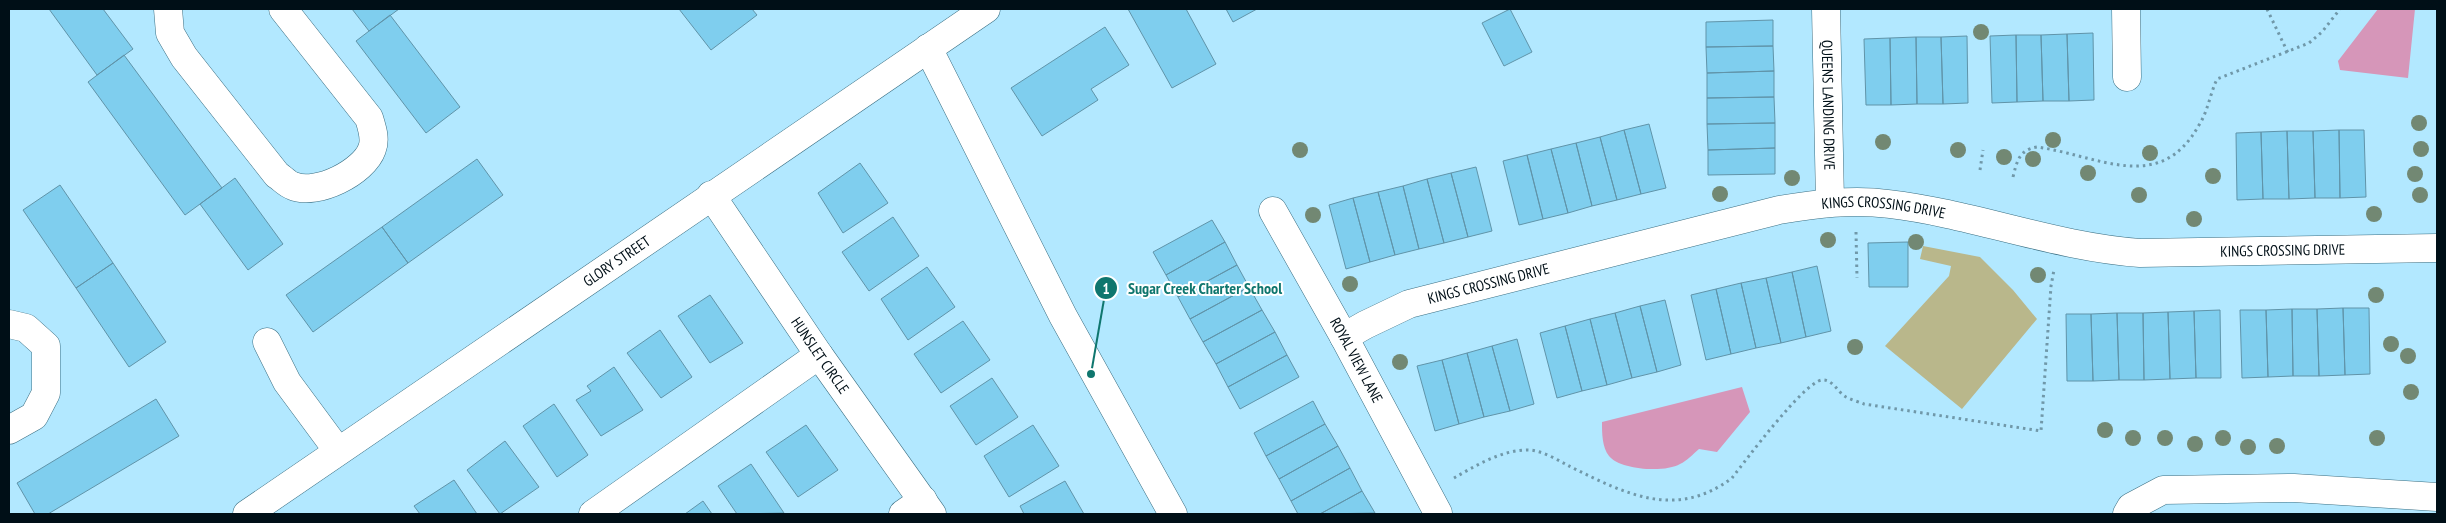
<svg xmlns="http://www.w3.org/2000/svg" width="2446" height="523" viewBox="0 0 2446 523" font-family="'PT Sans Narrow',sans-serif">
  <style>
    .green { fill: #b9b78b }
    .water { fill: #d696b9 }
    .building { fill: #7fceee; stroke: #6094a9 }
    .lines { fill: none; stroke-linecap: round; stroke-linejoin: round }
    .minor-casing { stroke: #3b6f83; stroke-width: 29 }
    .path { stroke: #7098a9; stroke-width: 3; stroke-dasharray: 2.5 4; stroke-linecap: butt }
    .minor { stroke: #fff; stroke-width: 28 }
    .tree { fill: #728873 }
    .labels { text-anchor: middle; stroke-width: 4; stroke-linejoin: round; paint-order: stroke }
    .street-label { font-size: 15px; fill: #000f17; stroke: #fff }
    .leader { fill: none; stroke: #0f766e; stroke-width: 2 }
    .callout-dot { fill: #0f766e; stroke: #fff; stroke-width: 2 }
    .mark-label { font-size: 15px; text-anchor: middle; font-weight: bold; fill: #fff }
    .callout-label { font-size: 16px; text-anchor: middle; font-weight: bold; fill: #0f766e; stroke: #fff; stroke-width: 4; stroke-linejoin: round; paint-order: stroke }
  </style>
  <rect width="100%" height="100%" fill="#b2e8ff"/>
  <path class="green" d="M1923,246L1980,257L2013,290L2037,319L1962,409L1885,346L1949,276L1951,266L1920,259Z"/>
  <path class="water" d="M2378,9H2415L2408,78L2340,70L2338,61Z
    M1742,387L1750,412L1717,452L1699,449C1693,454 1687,461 1680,464C1665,473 1620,470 1609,456C1602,447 1602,433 1602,422Z"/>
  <path class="building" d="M49,9H103L133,49L97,75Z
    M352,9H399L369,31Z
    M679,9H752L757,15L711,50Z
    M1128,9H1186L1216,64L1172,88Z
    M1226,9H1257L1233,22Z
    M1510,9L1532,52L1504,66L1482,23Z
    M390,15L460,107L426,133L356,41Z
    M1773,20V46L1706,47V22Z
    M1105,27L1129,65L1091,89L1098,100L1042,136L1011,88Z
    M2093,33L2094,100L2069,101L2067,34Z
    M2067,34L2069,101H2043L2041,35Z
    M2016,35L2017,102L1992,103L1990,36Z
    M2016,35H2041L2043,101L2017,102Z
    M1967,36L1968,103L1943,104L1941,37Z
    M1916,37L1917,104L1891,105L1890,38Z
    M1916,37H1941L1943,104H1917Z
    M1890,38L1891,105H1866L1864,39Z
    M1773,46L1774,71L1707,73L1706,47Z
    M124,55L222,188L185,215L88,82Z
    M1774,71V97L1707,98V73Z
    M1774,97L1775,123L1707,124V98Z
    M1775,123V148L1708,150L1707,124Z
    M1649,124L1666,188L1641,194L1624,130Z
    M1624,130L1641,194L1617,200L1600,137Z
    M2339,130L2340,198H2315L2313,131Z
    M2339,130H2364L2366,197L2340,198Z
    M2287,131H2313L2315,198L2289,199Z
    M2287,131L2289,199H2263L2261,132Z
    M2261,132L2263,199L2237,200L2236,133Z
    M1600,137L1617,200L1592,206L1576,143Z
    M1576,143L1592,206L1568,213L1551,149Z
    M1775,148V174L1708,175V150Z
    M1551,149L1568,213L1543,219L1527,155Z
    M1527,155L1543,219L1519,225L1503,161Z
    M477,159L503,195L408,263L382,227Z
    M860,163L888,203L843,233L818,193Z
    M1476,167L1492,231L1468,237L1451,173Z
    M1451,173L1468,237L1444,243L1427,179Z
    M235,178L283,244L248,270L200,204Z
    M1427,179L1444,243L1419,249L1403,186Z
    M60,185L113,263L76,288L23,210Z
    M1403,186L1419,249L1395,255L1378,192Z
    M1378,192L1395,255L1370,262L1353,198Z
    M1353,198L1370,262L1346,269L1329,205Z
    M893,217L919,256L869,291L842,252Z
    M1212,220L1225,242L1166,275L1153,252Z
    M382,227L408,263L313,332L286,295Z
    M1225,242L1237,265L1178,297L1166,275Z
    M1908,242V287H1869L1868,243Z
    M113,263L166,342L129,367L76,288Z
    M1237,265L1249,287L1190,319L1178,297Z
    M1817,266L1831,331L1806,337L1792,272Z
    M927,267L955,307L908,340L881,299Z
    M1792,272L1806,337L1781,343L1766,278Z
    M1766,278L1781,343L1756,348L1741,283Z
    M1741,283L1756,348L1731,354L1716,289Z
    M1249,287L1262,310L1203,342L1190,319Z
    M1716,289L1731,354L1706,360L1691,295Z
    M710,295L743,343L710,363L678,316Z
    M1665,300L1681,365L1657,372L1640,306Z
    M1640,306L1657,372L1632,378L1615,313Z
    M2343,308L2345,375L2319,376L2317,309Z
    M2343,308H2369L2370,374L2345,375Z
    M2292,309H2317L2319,376H2293Z
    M2292,309L2293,376L2268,377L2266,310Z
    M1262,310L1275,332L1216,364L1203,342Z
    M2220,310L2221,378H2196L2194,311Z
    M2240,310H2266L2268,377L2242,378Z
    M2194,311L2196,378L2170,379L2168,312Z
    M2168,312L2170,379L2144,380L2143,313Z
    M1615,313L1632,378L1607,385L1590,319Z
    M2117,313H2143L2144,380H2119Z
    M2117,313L2119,380L2093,381L2091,314Z
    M2066,314H2091L2093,381H2067Z
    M1590,319L1607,385L1582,391L1565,326Z
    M963,321L990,360L941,393L914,354Z
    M1565,326L1582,391L1557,398L1540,333Z
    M660,330L692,377L661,398L627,353Z
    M1275,332L1287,355L1228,387L1216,364Z
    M1517,339L1534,404L1510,411L1492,346Z
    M1492,346L1510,411L1484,417L1467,353Z
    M1467,353L1484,417L1459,424L1442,360Z
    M1287,355L1299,377L1240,409L1228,387Z
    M1442,360L1459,424L1435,431L1417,366Z
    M614,367L643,410L601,436L576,400L591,391L587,386Z
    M992,378L1018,417L976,445L950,406Z
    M156,399L179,436L48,514H35L17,483Z
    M1313,401L1325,424L1266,456L1254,433Z
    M554,404L588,455L557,477L523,426Z
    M1325,424L1338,446L1279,479L1266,456Z
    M806,425L838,470L798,497L766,452Z
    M1033,425L1059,466L1009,497L984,456Z
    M505,441L539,487L500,514L467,470Z
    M1338,446L1350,468L1291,501L1279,479Z
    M751,464L784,513L737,514L718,486Z
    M1350,468L1362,491L1320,514H1298L1291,501Z
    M454,480L477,514H420L414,506Z
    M1065,481L1084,514H1024L1020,506Z
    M1362,491L1375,513L1320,514Z
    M703,501L712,514H685Z"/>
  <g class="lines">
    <g class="minor-casing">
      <g id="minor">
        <path d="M168,9L170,33L184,57L277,175C282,178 287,184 293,186C317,196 364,172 372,149C376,139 372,128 369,118L283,9"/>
        <path id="s1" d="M1826,9L1830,202"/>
        <path d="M2126,9L2127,77"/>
        <path d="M928,48L1063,316L1173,514"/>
        <path id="s2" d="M711,195L819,355L932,514"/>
        <path id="s3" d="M1273,211L1344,337L1438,513"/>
        <path d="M9,324L26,328L46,346V393L34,416L9,430"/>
        <path id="s4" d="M1344,337L1365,325L1409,304L1779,210C1816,204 1852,199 1889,204C1974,214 2055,247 2140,253L2437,248"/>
        <path d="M267,342L287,382L338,451"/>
        <path id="s5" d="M247,514L986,9"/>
        <path d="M593,514L819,355"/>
        <path d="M903,514L923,500"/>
        <path d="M2127,514L2131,507L2163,490L2294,488L2437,497"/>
      </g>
    </g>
    <path class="path" d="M2267,9L2288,53
      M1980,170L1983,150
      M2013,177C2017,161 2019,150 2037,147C2097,155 2160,196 2199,125C2208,111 2210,94 2217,79L2309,43L2322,32L2340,9
      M1856,232L1857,278
      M1454,478C1475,466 1500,451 1525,450C1541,449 1557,460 1571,467C1626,494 1676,520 1732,478C1746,460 1804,382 1822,380C1833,379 1838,393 1846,397C1852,400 1859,402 1864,404L2041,431L2051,286L2054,270"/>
    <use href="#minor" class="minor"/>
  </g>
  <g class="tree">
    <circle cx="1981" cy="32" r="8"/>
    <circle cx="2419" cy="123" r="8"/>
    <circle cx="2053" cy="140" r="8"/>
    <circle cx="1883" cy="142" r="8"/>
    <circle cx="2421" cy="149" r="8"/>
    <circle cx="1300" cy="150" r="8"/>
    <circle cx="1958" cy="150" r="8"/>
    <circle cx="2150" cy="153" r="8"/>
    <circle cx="2004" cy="157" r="8"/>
    <circle cx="2033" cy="159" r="8"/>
    <circle cx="2088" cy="173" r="8"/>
    <circle cx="2415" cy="174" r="8"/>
    <circle cx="2213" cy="176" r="8"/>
    <circle cx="1792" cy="178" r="8"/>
    <circle cx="1720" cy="194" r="8"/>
    <circle cx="2139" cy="195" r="8"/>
    <circle cx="2420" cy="195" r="8"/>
    <circle cx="2374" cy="214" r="8"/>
    <circle cx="1313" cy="215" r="8"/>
    <circle cx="2194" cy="219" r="8"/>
    <circle cx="1828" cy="240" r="8"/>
    <circle cx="1916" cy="242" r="8"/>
    <circle cx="2038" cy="275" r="8"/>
    <circle cx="1350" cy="284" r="8"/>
    <circle cx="2376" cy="295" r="8"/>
    <circle cx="2391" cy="344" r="8"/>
    <circle cx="1855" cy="347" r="8"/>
    <circle cx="2408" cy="356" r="8"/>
    <circle cx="1400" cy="362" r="8"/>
    <circle cx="2411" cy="392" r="8"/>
    <circle cx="2105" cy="430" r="8"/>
    <circle cx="2133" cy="438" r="8"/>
    <circle cx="2165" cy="438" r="8"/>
    <circle cx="2223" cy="438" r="8"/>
    <circle cx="2377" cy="438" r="8"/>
    <circle cx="2195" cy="444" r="8"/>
    <circle cx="2277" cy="446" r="8"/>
    <circle cx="2248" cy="447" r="8"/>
  </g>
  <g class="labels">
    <g class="street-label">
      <text dy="5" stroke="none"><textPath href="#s1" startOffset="96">QUEENS LANDING DRIVE</textPath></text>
      <text dy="5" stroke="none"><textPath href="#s4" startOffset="560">KINGS CROSSING DRIVE</textPath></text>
      <text dy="5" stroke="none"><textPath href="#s4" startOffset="964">KINGS CROSSING DRIVE</textPath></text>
      <text dy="5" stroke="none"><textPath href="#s5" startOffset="448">GLORY STREET</textPath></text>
      <text dy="5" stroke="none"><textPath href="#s4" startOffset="155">KINGS CROSSING DRIVE</textPath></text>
      <text dy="5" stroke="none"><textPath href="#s2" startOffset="194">HUNSLET CIRCLE</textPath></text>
      <text dy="5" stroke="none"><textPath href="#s3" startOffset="171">ROYAL VIEW LANE</textPath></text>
    </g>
  </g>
  <path class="leader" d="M1091 374L1106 288"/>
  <g class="callout-dot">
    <circle cx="1091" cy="374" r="5"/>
    <circle cx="1106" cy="288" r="12"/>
  </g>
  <g class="mark-label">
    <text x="1106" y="294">1</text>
  </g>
  <g class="callout-label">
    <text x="1205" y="294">Sugar Creek Charter School</text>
  </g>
  <rect width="2446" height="523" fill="none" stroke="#000f17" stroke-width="20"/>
</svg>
